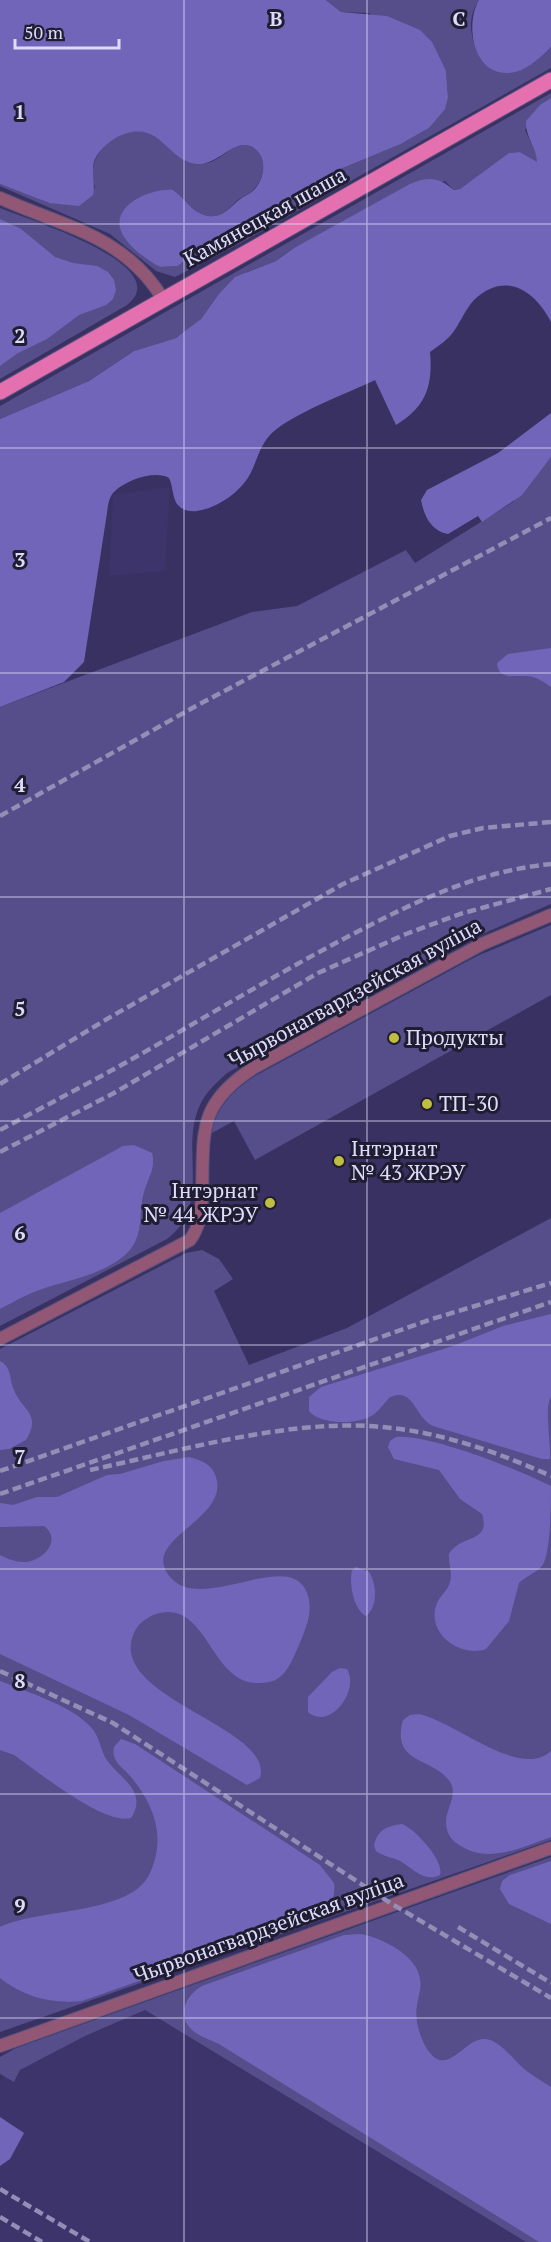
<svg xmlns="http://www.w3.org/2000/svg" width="551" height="2242" viewBox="0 0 551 2242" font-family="'PT Serif',serif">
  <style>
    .built { fill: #3d346c }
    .green { fill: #564e8a }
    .forest { fill: #7165ba }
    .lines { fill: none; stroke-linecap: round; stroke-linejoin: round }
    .minor-casing { stroke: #56507d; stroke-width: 14 }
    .primary-casing { stroke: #56507d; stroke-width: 17 }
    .minor { stroke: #915775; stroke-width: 12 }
    .primary { stroke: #e570af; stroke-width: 15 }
    .rail { stroke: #928eb5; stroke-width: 4.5; stroke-dasharray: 9 4.5; stroke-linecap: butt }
    .grid { fill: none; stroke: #dddbfa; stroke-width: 1.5; stroke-opacity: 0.55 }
    .poi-dot { fill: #c0be40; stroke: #201d33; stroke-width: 2 }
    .labels { text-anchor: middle; stroke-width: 6; stroke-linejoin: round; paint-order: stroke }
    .street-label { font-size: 21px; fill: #dddbfa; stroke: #201d33 }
    .poi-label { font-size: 21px; fill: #dddbfa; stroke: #201d33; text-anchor: start }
    .grid-label { font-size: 20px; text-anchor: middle; font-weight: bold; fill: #dddbfa; stroke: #201d33; stroke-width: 6; stroke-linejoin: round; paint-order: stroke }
  </style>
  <rect width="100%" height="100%" fill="#383161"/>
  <path class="built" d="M170,487L165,571L109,576L113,495Z
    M145,2010L526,2242H0V2082L4,2076L15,2082L20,2070L85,2036Z"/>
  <path class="green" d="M326,0H479C470,14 469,27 474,43L532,64L551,47V68L239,244L175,277L156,271L110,234L0,186V184L49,203L95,188C91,171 92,159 105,146C147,106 164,155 201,163C220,167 234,134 255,149C268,159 264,179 254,189C250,194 244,196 239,199C228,209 221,220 204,215C191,211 184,197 173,190L132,246L160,267L178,266L206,243L338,170L401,144L429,128L448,97L446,71L369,13L341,12Z
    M551,93V98L541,104L525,130L537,155V163L520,152L510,153L460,189L454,190L445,181L294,248L276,261L247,272L218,295L201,319L191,329L176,338L134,351L89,381L0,419V406Z
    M0,208C24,218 178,265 127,305L0,379Z
    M551,457V904L471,939L227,1073C216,1083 206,1092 200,1105C179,1149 213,1205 167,1239L0,1326V707L252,612L297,606L406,550L415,563L513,502Z
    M551,925V995L255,1160L234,1121L212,1133C216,1106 234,1090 255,1076L477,956Z
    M551,1218V1840L0,2032V1349L186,1253L202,1250L219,1259L233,1279L214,1291L249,1365L347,1328Z
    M551,1857V2242H526L145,2010L85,2036L20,2070L14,2082L0,2074V2057L16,2048Z"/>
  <path class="forest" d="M0,0H326L341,12L387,16L420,30L432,42L446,71L448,97L445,109L429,128L401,144L338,170L282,207L206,243L178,266L160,267C147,260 127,246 121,231C111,204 153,188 173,190C184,197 191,211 204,215C221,220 228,209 239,200C244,196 250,194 254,190C264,179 268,159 255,149C237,135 220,163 201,164C166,165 162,115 117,137C109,142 99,150 95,159C90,171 96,183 93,195L79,206L49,203L0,184Z
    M479,0H551V47C540,58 524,73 508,73C472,74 465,23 479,0Z
    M551,98V322C535,291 505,270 474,300C465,310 461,321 454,331C448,340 438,346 430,352C433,386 426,407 396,425L375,380C346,394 296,412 273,432C259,445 258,460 249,476C239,493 217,508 197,511C189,512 182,510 177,504C172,496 173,486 169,478C155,470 127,480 115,491C109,496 108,505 107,513L84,662L64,682L0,707V419L89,381L134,351L176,338L201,319L218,295L235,277L276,261L294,248L410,184C428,176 439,177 454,190L460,189L509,153L520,152L537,162C537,148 525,137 526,121L541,104Z
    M0,219L21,229L55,257L73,263L97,266L108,272L114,280L116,290L113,299L106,305L79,315L47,339L18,353L0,366Z
    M551,413V457L522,495L482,522L478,516L448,534C431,531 424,516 421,500L427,490L498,453Z
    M551,648V687C545,683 540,679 533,677C520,673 498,683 497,663L508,654Z
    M134,1145L152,1153C156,1169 148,1177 144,1192C139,1209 143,1226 135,1242C121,1271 69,1280 42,1289C27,1294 13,1302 0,1309V1213L123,1146Z
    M551,1314V1397C544,1407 551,1442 550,1459H542L433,1426C413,1416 415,1387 390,1397C384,1403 380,1410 373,1415C359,1425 320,1425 309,1411V1397L321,1387L453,1346L503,1326Z
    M0,1361C12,1367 9,1379 14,1390C22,1411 42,1413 26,1440L9,1449L0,1450Z
    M396,1437C430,1434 519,1470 551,1486C551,1504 551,1553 542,1566C536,1573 526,1576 519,1583L509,1621L486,1649C462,1658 427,1635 436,1606C438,1597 448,1591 450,1582C453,1573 448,1563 449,1554C462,1533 491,1544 482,1514L460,1499L439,1470L394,1459L388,1447L390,1441Z
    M189,1457C201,1460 212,1464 216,1477C230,1522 133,1540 173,1580C206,1611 291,1548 307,1593C314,1611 306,1628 299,1645C294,1656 288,1673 277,1679C271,1683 261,1683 255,1683C209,1680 206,1595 153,1615C145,1619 137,1625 134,1633C105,1698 275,1726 260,1778L247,1785L129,1715L0,1654V1555C8,1559 15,1562 24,1562C42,1562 63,1540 44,1526L0,1527V1503L13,1505L37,1497H57L107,1475L120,1474L164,1461Z
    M356,1567L369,1572C377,1584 378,1607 366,1616C353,1609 349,1583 352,1570Z
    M340,1668L347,1669C360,1690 330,1731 308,1712V1697L332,1672Z
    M0,1681C27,1692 77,1707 94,1731C101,1741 101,1755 110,1764C124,1781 147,1793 131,1818C105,1826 37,1771 14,1755L0,1750Z
    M419,1714C456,1722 520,1780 551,1751V1837C520,1848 485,1866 455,1842C449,1837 446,1830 446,1822C446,1807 460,1793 448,1779C430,1757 391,1763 403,1720L410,1715Z
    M121,1739L135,1744L320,1865L334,1883C337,1906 321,1916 302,1924L82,2001C51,2004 24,1997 0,1978V1927C39,1908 132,1915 150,1873C166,1838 155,1806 131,1777C122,1766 111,1762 114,1747Z
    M402,1824C414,1828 445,1861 440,1875C423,1883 413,1868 400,1861C392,1857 384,1857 376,1851L374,1846C377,1830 387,1826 402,1824Z
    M551,1861V1924L509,1904L500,1889L502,1881L510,1875Z
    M361,1934C382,1938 417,1955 420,1979C422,1989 418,1996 417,2006C414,2020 421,2042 430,2053C448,2076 466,2037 485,2039C501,2040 515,2063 528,2072C535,2077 543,2082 551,2087V2242H539L219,2044C211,2040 198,2036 192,2030C176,2015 186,1995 202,1986L344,1935Z
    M0,2117L24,2133L10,2159L0,2166Z"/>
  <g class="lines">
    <g class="minor-casing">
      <path id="minor" d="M0,198C64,227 124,235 163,299
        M0,1339L190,1240C200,1226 201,1214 202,1196C204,1133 196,1104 255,1067L482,944L551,915
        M0,2046L551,1848"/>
    </g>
    <g class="primary-casing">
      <path id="primary" d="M0,392L551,80"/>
    </g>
    <use href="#minor" class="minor"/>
    <use href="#primary" class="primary"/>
    <path class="rail" d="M0,816L196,706L551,518
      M0,1084L107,1019L343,884L450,836L483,828L551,822
      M0,1130C62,1097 124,1065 184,1029C241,996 297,963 355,933C418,900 479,871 551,864
      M0,1152L114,1093L318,973L406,934L460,914L551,889
      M90,1470C180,1451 291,1418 382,1427C441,1432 497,1452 551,1476
      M0,1471L432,1319L551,1283
      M0,1494L551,1302
      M0,1671L113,1723L392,1904L551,1998
      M458,1927L551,1983
      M0,2189L90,2242
      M0,2217L42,2242"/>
  </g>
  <path class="grid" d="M184,0V2242M367,0V2242M0,224H551M0,448H551M0,673H551M0,897H551M0,1121H551M0,1345H551M0,1569H551M0,1794H551M0,2018H551"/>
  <g class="poi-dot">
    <circle cx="394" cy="1038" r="6"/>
    <circle cx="427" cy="1104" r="6"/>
    <circle cx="339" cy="1161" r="6"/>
    <circle cx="270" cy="1203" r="6"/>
  </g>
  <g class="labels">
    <g class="street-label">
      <text transform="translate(265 217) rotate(-29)" y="7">Камянецкая шаша</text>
      <text transform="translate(355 993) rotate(-29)" y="7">Чырвонагвардзейская вуліца</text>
      <text transform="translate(269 1928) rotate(-20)" y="7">Чырвонагвардзейская вуліца</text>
    </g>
    <g class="poi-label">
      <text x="406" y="1045">Продукты</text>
      <text x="439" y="1111">ТП-30</text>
      <text x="351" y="1156">Інтэрнат<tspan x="351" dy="24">№ 43 ЖРЭУ</tspan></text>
      <text x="258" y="1198" text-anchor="end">Інтэрнат<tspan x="258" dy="24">№ 44 ЖРЭУ</tspan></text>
    </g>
  </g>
  <g class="grid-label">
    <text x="276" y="26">B</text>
    <text x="459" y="26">C</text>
    <text x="20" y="119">1</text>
    <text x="20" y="343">2</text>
    <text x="20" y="567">3</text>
    <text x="20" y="792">4</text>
    <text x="20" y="1016">5</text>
    <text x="20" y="1240">6</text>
    <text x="20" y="1464">7</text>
    <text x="20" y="1688">8</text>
    <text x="20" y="1913">9</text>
  </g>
  <path d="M15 39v9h104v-9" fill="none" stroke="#dddbfa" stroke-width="3"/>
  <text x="24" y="39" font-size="18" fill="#dddbfa" stroke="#201d33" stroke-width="4.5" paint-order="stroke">50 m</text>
</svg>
